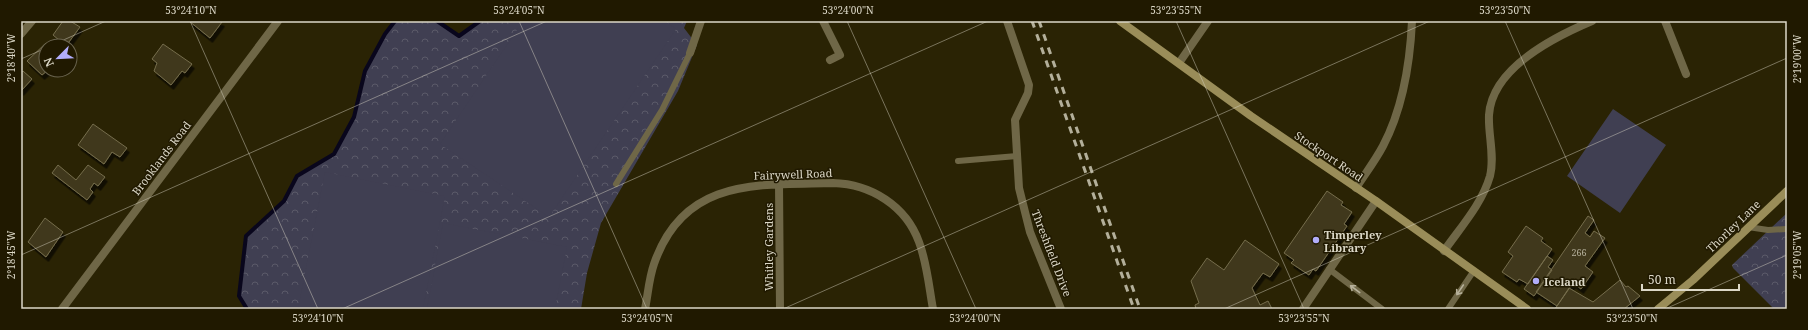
<svg xmlns="http://www.w3.org/2000/svg" width="1808" height="330" viewBox="0 0 1808 330" font-family="'Noto Serif',serif">
<defs>
<pattern id="park-crowns" width="20" height="18" patternUnits="userSpaceOnUse"><rect width="20" height="18" fill="#403f52"/><path d="M2 6a3 3 0 1 1 6 0M12 15a3 3 0 1 1 6 0" fill="none" stroke="#5b5a69"/></pattern>
<filter id="shadow"><feDropShadow dx="2.5" dy="4.5" stdDeviation="0" flood-color="#0009"/></filter>
</defs>
<rect width="100%" height="100%" fill="#2a2304"/>
<path fill="url(#park-crowns)" d="M395,21H437L459,36L480,21H687L684,28L697,45L678,91L601,223L587,273L581,309H247L239,296L246,236L284,201L297,176L335,154L354,117L365,71L385,34Z
M1787,213V309H1774L1733,268L1732,265Z"/>
<path fill="#403f52" d="M523,21H665L676,29L549,217L440,144Z
M1613,109L1666,145L1620,213L1567,176Z
M325,172L445,196L423,309H298Z
M443,223L567,247L555,309H427Z"/>
<g fill="none" stroke-linecap="round" stroke-linejoin="round">
<path stroke="#09061c" stroke-width="4" d="M437,21L459,36L480,21
M247,309L239,296L246,236L284,201L297,176L334,154L354,117L365,71L385,34L395,21"/>
</g>
<path fill="#40381a" stroke="#756d4d" filter="url(#shadow)" d="M63,21H70L80,27L66,46L53,35Z
M189,21H220L222,22L210,38Z
M46,43L50,46H46V70H48L42,75L27,61Z
M163,44L192,64L185,73L182,71L171,85L154,71L157,63L152,59Z
M23,71L32,79L21,91V73Z
M93,124L127,148L120,157L112,152L104,164L78,145Z
M58,165L76,180L88,165L105,177L98,186L94,183L90,189L93,192L87,200L52,173Z
M1327,191L1343,202L1341,205L1352,212L1344,224L1347,226L1316,271L1313,269L1309,275L1291,263L1294,260L1284,253Z
M1588,216L1594,220L1585,233L1590,237L1594,231L1605,238L1585,266L1593,272L1581,289L1573,283L1557,306L1536,292Z
M45,218L63,232L46,257L28,242Z
M1526,226L1543,238L1541,241L1552,249L1528,284L1519,279L1517,282L1502,272L1513,256L1508,252Z
M1245,240L1279,264L1270,277L1263,273L1252,288L1260,305L1268,301L1272,309H1196L1195,305L1199,303L1191,281L1207,258L1224,270Z
M1547,256L1553,260L1548,267L1552,270L1534,296L1524,289Z
M1620,280L1626,287L1628,286L1640,296L1624,309H1555L1569,288L1593,302Z"/>
<g fill="none" stroke-linecap="round" stroke-linejoin="round">
<path stroke="#6f6747" stroke-width="6" d="M958,161L1017,156
M616,184L662,110L690,53
M1748,227L1768,230L1787,229
M1329,269L1382,309
M1448,309L1473,272"/>
<path stroke="#6f6747" stroke-width="8" d="M823,21L840,55L830,60
M1007,21L1029,85L1028,93L1015,120L1019,188L1030,232L1061,309
M1665,21L1686,74
M21,34L32,21
M690,53L701,21
M1179,63L1208,21
M779,184L780,309
M1356,188C1365,174 1375,161 1383,146C1403,108 1410,64 1412,21
M1444,251C1460,228 1482,204 1490,176C1495,156 1488,135 1489,115C1492,68 1554,37 1592,21
M645,309C648,294 649,278 654,264C684,177 758,185 833,183C871,184 906,206 919,242C927,263 929,287 933,309
M1303,309L1376,201"/>
<path stroke="#6f6747" stroke-width="8" d="M62,309L278,21"/>
<path stroke="#9a8d59" stroke-width="8" d="M1120,21L1251,116L1376,201L1527,309
M1658,309L1693,280L1787,191"/>
<path stroke="#b3af9a" stroke-width="3" stroke-dasharray="7 7" stroke-linecap="butt" d="M1032,21L1134,309
M1039,21L1140,309"/>
</g>
<defs><path id="oneway-shaft" d="M-6 0H5M1.5-3L5.5 0L1.5 3" fill="none" stroke-width="1.6" stroke-linecap="round" stroke-linejoin="round"/></defs>
<g stroke="#b6b09a">
<use href="#oneway-shaft" transform="translate(1355 289) rotate(-143)"/>
<use href="#oneway-shaft" transform="translate(1460 290) rotate(124)"/>
</g>
<path fill="none" stroke="#dcd8c7" stroke-width="1" stroke-opacity="0.45" d="M190,21L318,309M519,21L647,309M847,21L976,309M1176,21L1304,309M1505,21L1633,309M50,46L106,21M21,59L46,48M21,255L547,21M342,309L988,21M783,309L1430,21M1224,309L1787,58M1665,309L1787,255"/>
<g fill="#b1adfa" stroke="#201900" stroke-width="1.5">
<circle cx="1316" cy="240" r="4"/>
<circle cx="1536" cy="281" r="4"/>
</g>
<g text-anchor="middle" dominant-baseline="central" stroke-width="3" stroke-linejoin="round" paint-order="stroke">
<g font-size="9" fill="#b5b09c">
<text x="1579" y="252">266</text>
</g>
<g font-size="11" fill="#dcd8c7" stroke="#201900">
<text transform="translate(1329 156) rotate(34)">Stockport Road</text>
<text transform="translate(161 158) rotate(-53)">Brooklands Road</text>
<text transform="translate(793 174) rotate(-2)">Fairywell Road</text>
<text transform="translate(1733 226) rotate(-44)">Thorley Lane</text>
<text transform="translate(768 247) rotate(-90)">Whitley Gardens</text>
<text transform="translate(1052 253) rotate(69)">Threshfield Drive</text>
</g>
<g font-size="11" font-weight="bold" fill="#dcd8c7" stroke="#201900" text-anchor="start">
<text x="1324" y="234">Timperley<tspan x="1324" dy="13">Library</tspan></text>
<text x="1544" y="281">Iceland</text>
</g>
</g>
<rect width="1808" height="330" fill="none" stroke="#201900" stroke-width="44"/>
<g transform="translate(58 58) rotate(246)"><circle r="19" fill="#201900" stroke="#6b6550"/>
<path d="M0-3L7 15L0 10L-7 15Z" fill="#b1adfa"/>
<text y="-6" font-size="11" font-weight="bold" text-anchor="middle" fill="#dcd8c7">N</text>
</g>
<path d="M1642 284v6h97v-6" fill="none" stroke="#dcd8c7" stroke-width="2"/>
<text x="1648" y="284" font-size="12" fill="#dcd8c7" stroke="#201900" stroke-width="3" paint-order="stroke">50 m</text>
<rect x="22" y="22" width="1764" height="286" fill="none" stroke="#dcd8c7" stroke-width="1.5"/>
<g font-size="10" text-anchor="middle" fill="#dcd8c7">
<text x="191" y="14">53°24'10"N</text>
<text x="519" y="14">53°24'05"N</text>
<text x="848" y="14">53°24'00"N</text>
<text x="1176" y="14">53°23'55"N</text>
<text x="1505" y="14">53°23'50"N</text>
<text transform="translate(11 58) rotate(-90)" y="4">2°18'40"W</text>
<text transform="translate(1797 59) rotate(-90)" y="4">2°19'00"W</text>
<text transform="translate(11 255) rotate(-90)" y="4">2°18'45"W</text>
<text transform="translate(1797 255) rotate(-90)" y="4">2°19'05"W</text>
<text x="318" y="322">53°24'10"N</text>
<text x="647" y="322">53°24'05"N</text>
<text x="975" y="322">53°24'00"N</text>
<text x="1304" y="322">53°23'55"N</text>
<text x="1632" y="322">53°23'50"N</text>
</g>
</svg>
